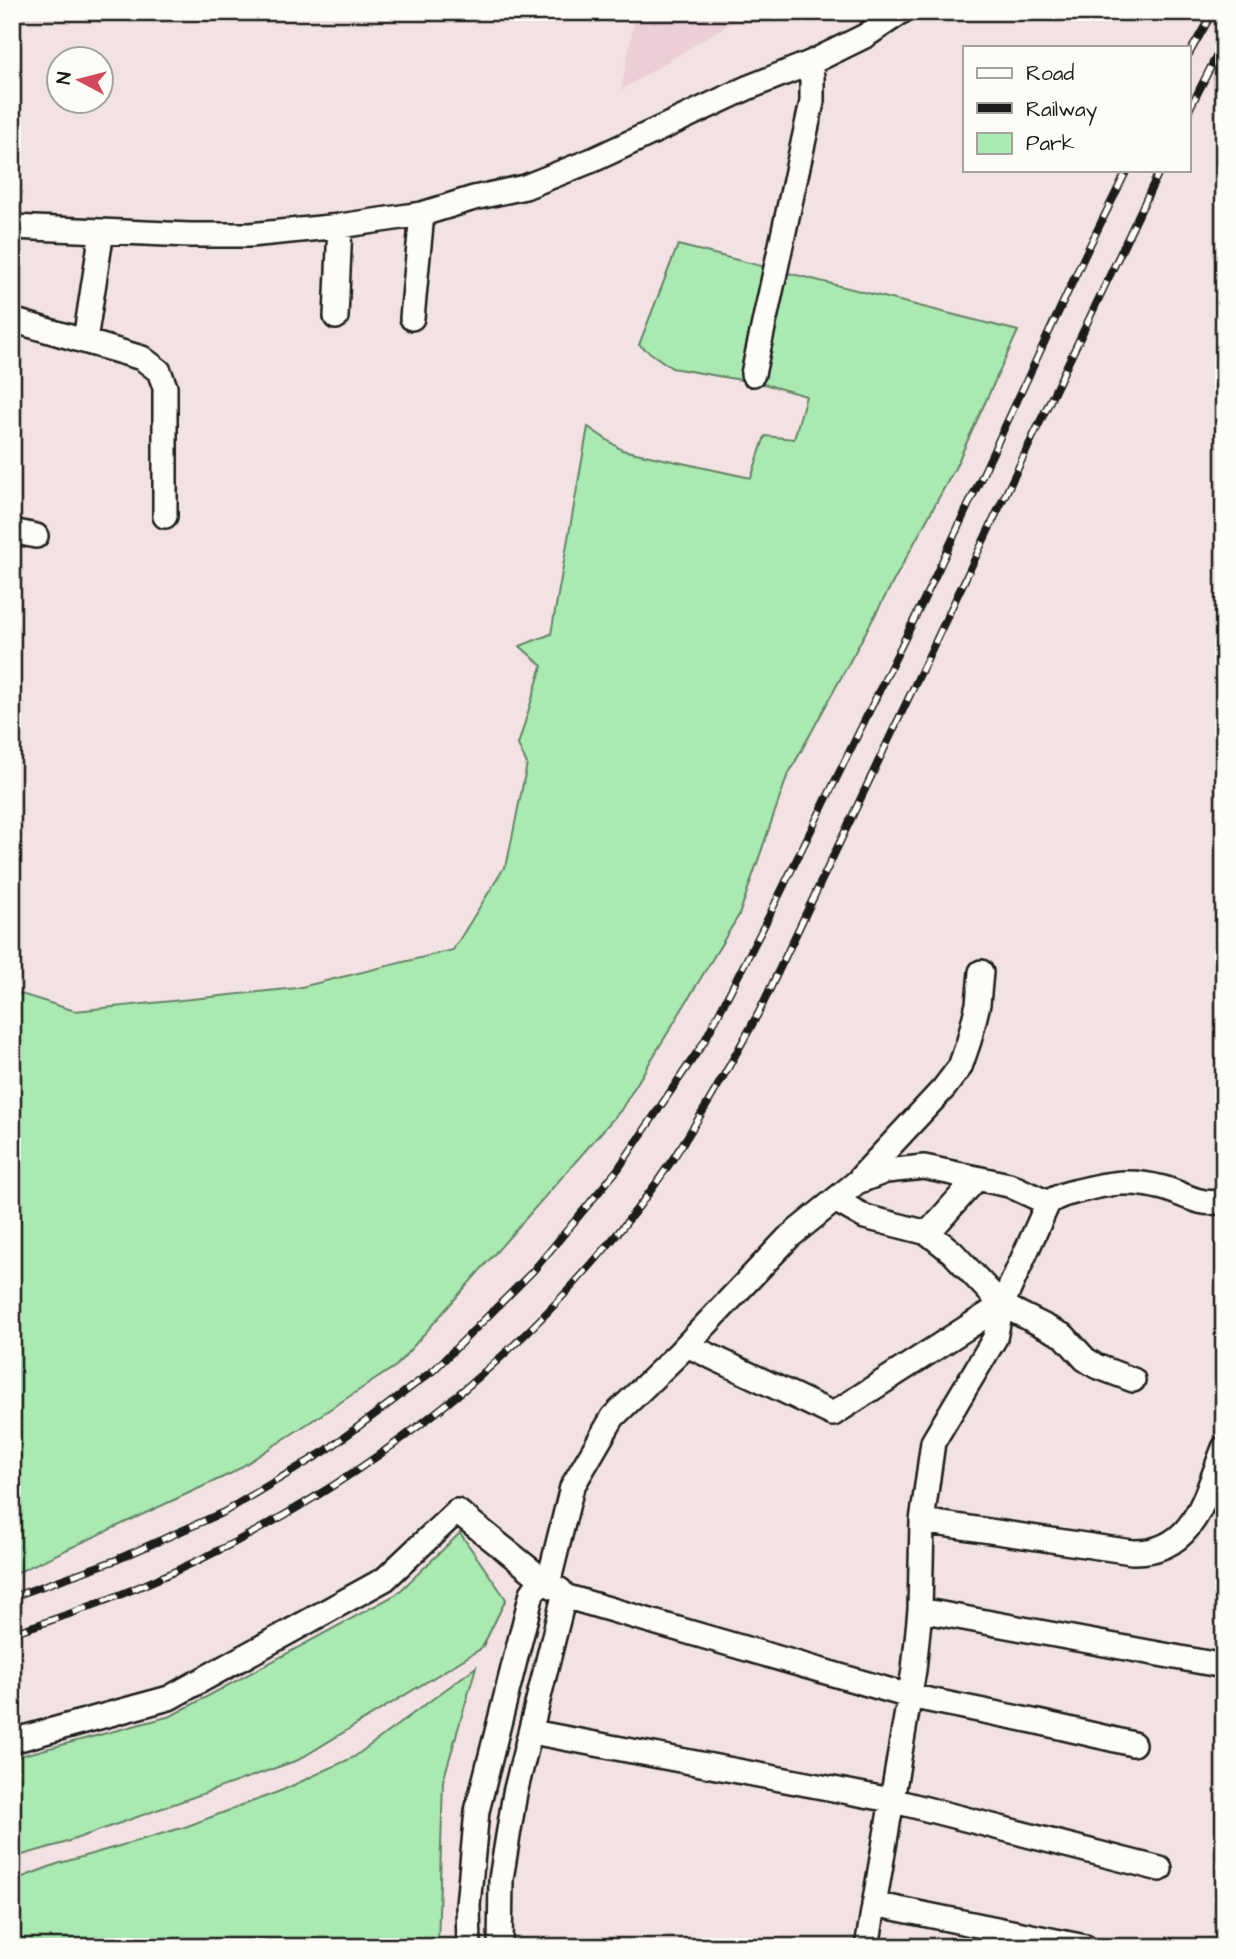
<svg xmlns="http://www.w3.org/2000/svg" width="1236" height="1959" viewBox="0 0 1236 1959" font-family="'Architects Daughter',sans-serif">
<rect width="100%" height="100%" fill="#f3e2e4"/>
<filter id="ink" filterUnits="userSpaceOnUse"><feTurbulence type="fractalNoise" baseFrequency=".0143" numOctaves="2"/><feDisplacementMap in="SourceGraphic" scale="14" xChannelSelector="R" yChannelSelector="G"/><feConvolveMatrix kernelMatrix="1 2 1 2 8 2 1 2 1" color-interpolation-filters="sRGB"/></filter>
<g filter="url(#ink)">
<path fill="#eccfd6" d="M636,12H749L621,90Z"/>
<path fill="#aae9b1" stroke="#638266" stroke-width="2" d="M678,245L1018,331L955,468L787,777L739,915L621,1110L396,1366L232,1473L12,1575V991L75,1011L297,988L453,950L507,863L527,764L518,745L542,666L520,646L551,634L588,427L622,450L751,478L765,436L794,439L806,396L764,384L672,368L639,345Z
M460,1533L506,1599L482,1648L298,1760L61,1844L12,1858V1758L171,1716L397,1594Z
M476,1667L443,1781L438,1947H12V1881L57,1864L185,1827L283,1790L354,1757Z"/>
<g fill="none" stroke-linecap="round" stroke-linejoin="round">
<g stroke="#1c1c1c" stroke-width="28">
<path id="minor" d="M12,227L189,235H250L340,226L422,214L474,198L525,187L595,159L747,88L810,63L865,36L901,12
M336,317L340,226
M412,318L422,214
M12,320L142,358L159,371L165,387V516
M85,340L102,231
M753,374L812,102V77L810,63
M12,531L36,536
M861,1177L944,1088L960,1067L969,1041L978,1004L981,972
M835,1200L865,1217L928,1233L952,1252L1002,1305L1064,1336L1085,1359L1096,1366L1133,1380
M928,1233L977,1178
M687,1345L833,1414L1002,1305
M922,1521L1132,1552C1195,1554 1205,1495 1224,1448
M548,1584L572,1487L613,1417L680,1352L788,1238L857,1182L886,1171L924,1167L1009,1185L1048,1203
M564,1596L909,1696L1038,1722L1133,1744
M920,1610L1224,1666
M532,1732L891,1800L1160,1869
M12,1741L169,1698L385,1579L457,1511L548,1584L560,1590L564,1596L515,1793L501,1879L500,1947
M874,1904L1085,1947
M469,1947L468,1905L477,1811L532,1593L537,1586L548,1584
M867,1947L914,1670L920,1610L922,1521L933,1442L995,1338L1002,1305L1048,1203C1057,1196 1066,1194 1078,1191C1109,1183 1131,1179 1163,1188C1182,1193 1201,1207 1221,1201L1224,1197"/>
</g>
<use href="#minor" stroke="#fdfcf7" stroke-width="23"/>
<g stroke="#1c1c1c" stroke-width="8">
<path id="rail" d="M1189,54L1213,12
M1189,110L1224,41
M12,1597L116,1560L224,1512L327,1450L434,1370L533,1271L618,1169L704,1042L767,920L932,583L1086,253L1127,170
M12,1633C261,1556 481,1413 640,1205C686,1145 723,1078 759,1012L1160,170"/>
</g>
<use href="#rail" stroke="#fdfcf7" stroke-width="5" stroke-dasharray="16" stroke-linecap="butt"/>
</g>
</g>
<rect width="1236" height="1959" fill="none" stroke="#fdfcf7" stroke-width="42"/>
<rect x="21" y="21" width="1194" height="1917" fill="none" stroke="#1c1c1c" stroke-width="2.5" filter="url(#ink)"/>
<rect x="963" y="46" width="228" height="126" fill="#fdfcf7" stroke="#a3a29f" stroke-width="2"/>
<rect x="977" y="68" width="35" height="10" fill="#fdfcf7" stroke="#a3a29f" stroke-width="2"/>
<text x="1026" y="80" font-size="21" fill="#1c1c1c">Road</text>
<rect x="977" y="103" width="35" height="10" fill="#1c1c1c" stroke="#a3a29f" stroke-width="2"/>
<text x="1026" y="116" font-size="21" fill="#1c1c1c">Railway</text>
<rect x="977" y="133" width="35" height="21" fill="#aae9b1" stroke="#a3a29f" stroke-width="2"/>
<text x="1026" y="150" font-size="21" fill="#1c1c1c">Park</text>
<g transform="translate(80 80) rotate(277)"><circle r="33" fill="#fdfcf7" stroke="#a3a29f" stroke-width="2"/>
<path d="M0-5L12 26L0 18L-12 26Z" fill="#d1495b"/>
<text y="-10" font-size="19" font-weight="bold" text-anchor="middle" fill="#1c1c1c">N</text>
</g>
</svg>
